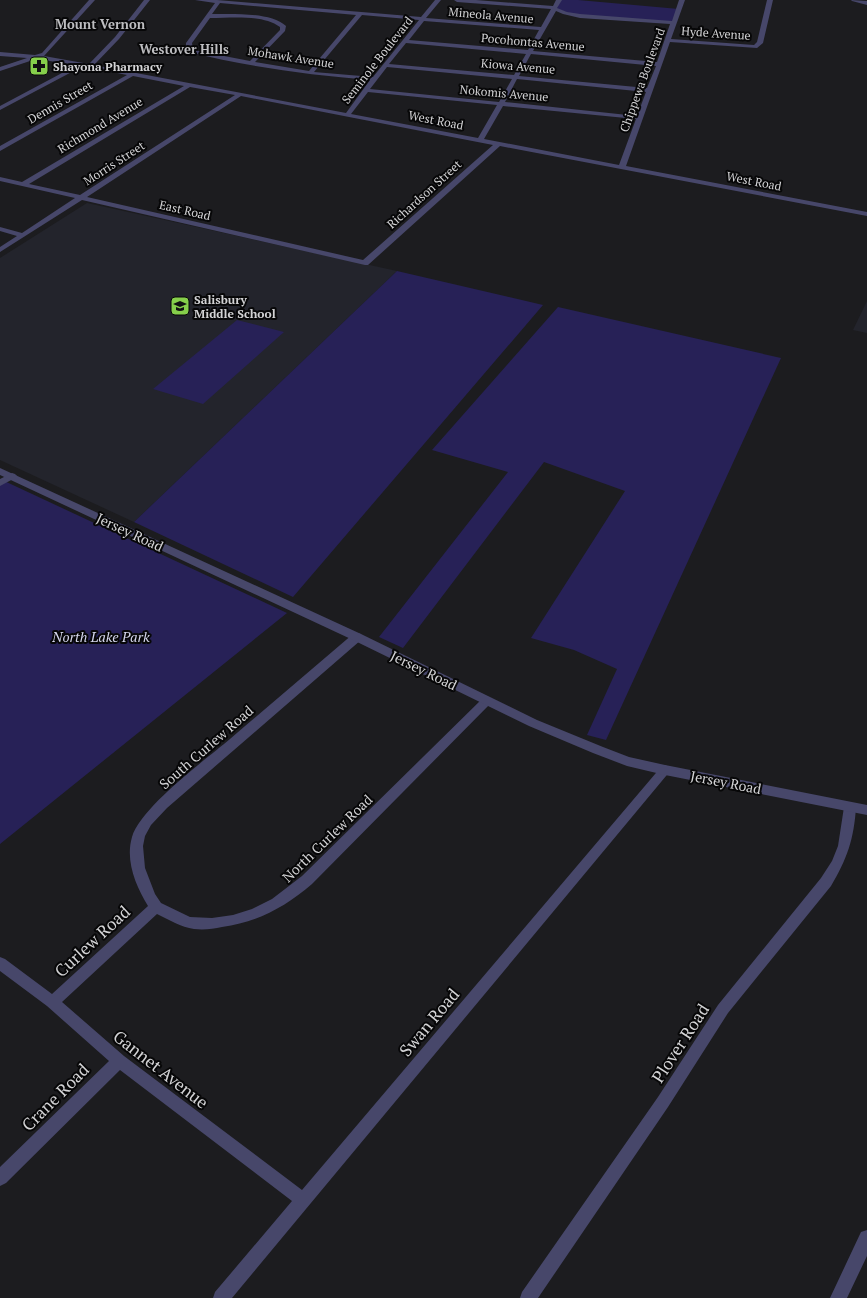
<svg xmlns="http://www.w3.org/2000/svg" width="867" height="1298" viewBox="0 0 867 1298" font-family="'PT Serif',serif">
<rect width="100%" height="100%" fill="#1c1c1f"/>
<path fill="#23242c" d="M87,203L397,271L134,522L0,460V258Z
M867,301V333L853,330Z"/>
<path fill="#272157" d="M559,0H578L679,9L673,23L572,14L554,8Z
M397,271L543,305L293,597L134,522Z
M558,307L781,358L606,740L587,735L617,669L574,650L531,638L625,491L544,462L403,648L379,637L508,472L432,450Z
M237,320L284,332L203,404L153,389Z
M0,479L287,613L0,844Z"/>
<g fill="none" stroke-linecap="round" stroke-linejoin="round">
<path fill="#47476a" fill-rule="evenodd" d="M89,0H95L44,56L89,64L115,37L144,0H150L119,39L94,65L346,113L370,80C309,75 248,67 189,52L186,48V43L215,3L195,0H217L421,17L435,0H441L426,18L541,27L551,9L457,2L454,0H476L553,6L556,0H562L557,8L567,12L580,14L672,21L679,0H685L671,39L754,45L757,42L767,0H773L763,43L757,48L670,42L626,166L867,212V216L500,146L368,265H365L82,200L0,252V247L17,236L0,231V227L22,233L75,198L0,181V177L22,182L184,86L133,76L0,151V146L127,75L83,66L0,110V106L77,65L36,59L0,71V67L27,58L0,56V52L35,55L42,53ZM220,3L356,15L309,71L255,62L285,31L286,26C271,12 232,14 212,14ZM556,11L563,14L580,18L670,24L657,62L533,51ZM362,15L419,20L373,77L314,72ZM210,18C231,18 262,14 280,27V30L250,61L193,50L192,43ZM424,21L539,30L528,50L409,40ZM406,43L526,54L514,75L389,64ZM531,54L656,66L647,88L519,76ZM387,67L512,79L499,102L370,89ZM517,79L646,92L637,116L505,102ZM190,87L235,95L80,195L29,184ZM368,92L497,105L478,138L351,114ZM241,96L493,145L363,260L87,197ZM503,106L636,119L619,165L484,139Z
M851,0L867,1V5L852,1Z
M12,473L15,474L17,476L15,478L0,486V479Z
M357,633L361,634L362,637L361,640L167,808L151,825L145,836L143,846L145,868L155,894L161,903L190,917L212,918L233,915L252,909L272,899L302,876L483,698H491L493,701L312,884C285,907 258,922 222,927C213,929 204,930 194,929C181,927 169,920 157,914L62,1002L124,1056L302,1190L661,767L665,765L669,767L671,770L232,1298H213L215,1292L292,1201L120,1070L6,1183L0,1186V1167L109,1061L47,1006L0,971V957L5,959L52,994L148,906C136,886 125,861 132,837C141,807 205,760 230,739C271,704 312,669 353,634Z
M850,802L854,804L856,807C854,839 847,859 831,886L728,1013L668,1107L538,1298H520L522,1292L658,1097L718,1005L821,878L832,861L838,846L844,807L846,804Z
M867,1230V1256L847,1298H830L861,1232Z"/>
<path fill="#47476a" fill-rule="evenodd" d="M0,468L361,634L537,720L603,747L629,757L665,765L867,805V815L665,775L627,766L593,753L529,726L353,640L0,475Z"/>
</g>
<defs>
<g id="pharmacy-square" transform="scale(1)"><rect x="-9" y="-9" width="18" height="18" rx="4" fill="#86cf4b" stroke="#070708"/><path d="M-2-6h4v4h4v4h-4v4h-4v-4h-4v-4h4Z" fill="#111"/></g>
<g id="school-square" transform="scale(1)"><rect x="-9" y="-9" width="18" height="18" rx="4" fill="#86cf4b" stroke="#070708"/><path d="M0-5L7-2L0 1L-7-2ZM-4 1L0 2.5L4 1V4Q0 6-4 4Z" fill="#111"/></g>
</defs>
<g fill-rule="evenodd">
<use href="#pharmacy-square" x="39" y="66"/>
<use href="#school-square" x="180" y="306"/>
</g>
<g text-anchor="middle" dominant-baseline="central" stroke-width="4" stroke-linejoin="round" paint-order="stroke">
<g font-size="12" fill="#d3d3d5" stroke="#070708">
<text transform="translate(491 15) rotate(5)">Mineola Avenue</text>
<text transform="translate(716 33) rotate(4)">Hyde Avenue</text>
<text transform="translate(533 42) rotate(5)">Pocohontas Avenue</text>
<text transform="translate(291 57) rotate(9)">Mohawk Avenue</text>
<text transform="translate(377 60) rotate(-52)">Seminole Boulevard</text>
<text transform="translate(518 66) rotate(5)">Kiowa Avenue</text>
<text transform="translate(642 80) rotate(-70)">Chippewa Boulevard</text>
<text transform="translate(504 93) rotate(5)">Nokomis Avenue</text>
<text transform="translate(60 102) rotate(-30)">Dennis Street</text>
<text transform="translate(436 120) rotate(11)">West Road</text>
<text transform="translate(100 125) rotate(-31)">Richmond Avenue</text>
<text transform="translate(114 163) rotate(-33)">Morris Street</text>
<text transform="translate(754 181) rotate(11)">West Road</text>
<text transform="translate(424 194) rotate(-42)">Richardson Street</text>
<text transform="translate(185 210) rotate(13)">East Road</text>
</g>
<g font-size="12" font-weight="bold" fill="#d3d3d5" stroke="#070708" text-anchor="start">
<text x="53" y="66">Shayona Pharmacy</text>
<text x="194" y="299">Salisbury<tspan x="194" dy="14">Middle School</tspan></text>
</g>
<g font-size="13" font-weight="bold" fill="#bebec1" stroke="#070708">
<text x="100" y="24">Mount Vernon</text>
<text x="184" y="49">Westover Hills</text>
</g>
<g font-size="14" fill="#d3d3d5" stroke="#070708">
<text transform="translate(130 532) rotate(25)">Jersey Road</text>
<text transform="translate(424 670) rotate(26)">Jersey Road</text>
<text transform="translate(206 747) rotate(-41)">South Curlew Road</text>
<text transform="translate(726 782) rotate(11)">Jersey Road</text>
<text transform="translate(327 838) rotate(-44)">North Curlew Road</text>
</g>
<g font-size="14" font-style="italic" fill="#d5d6ed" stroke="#070708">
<text x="101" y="636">North Lake Park</text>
</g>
<g font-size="17" fill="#d3d3d5" stroke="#070708">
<text transform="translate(92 941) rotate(-43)">Curlew Road</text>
<text transform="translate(429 1022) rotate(-50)">Swan Road</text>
<text transform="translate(680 1043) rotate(-57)">Plover Road</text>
<text transform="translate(161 1069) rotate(38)">Gannet Avenue</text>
<text transform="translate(55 1097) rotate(-45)">Crane Road</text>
</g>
</g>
</svg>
